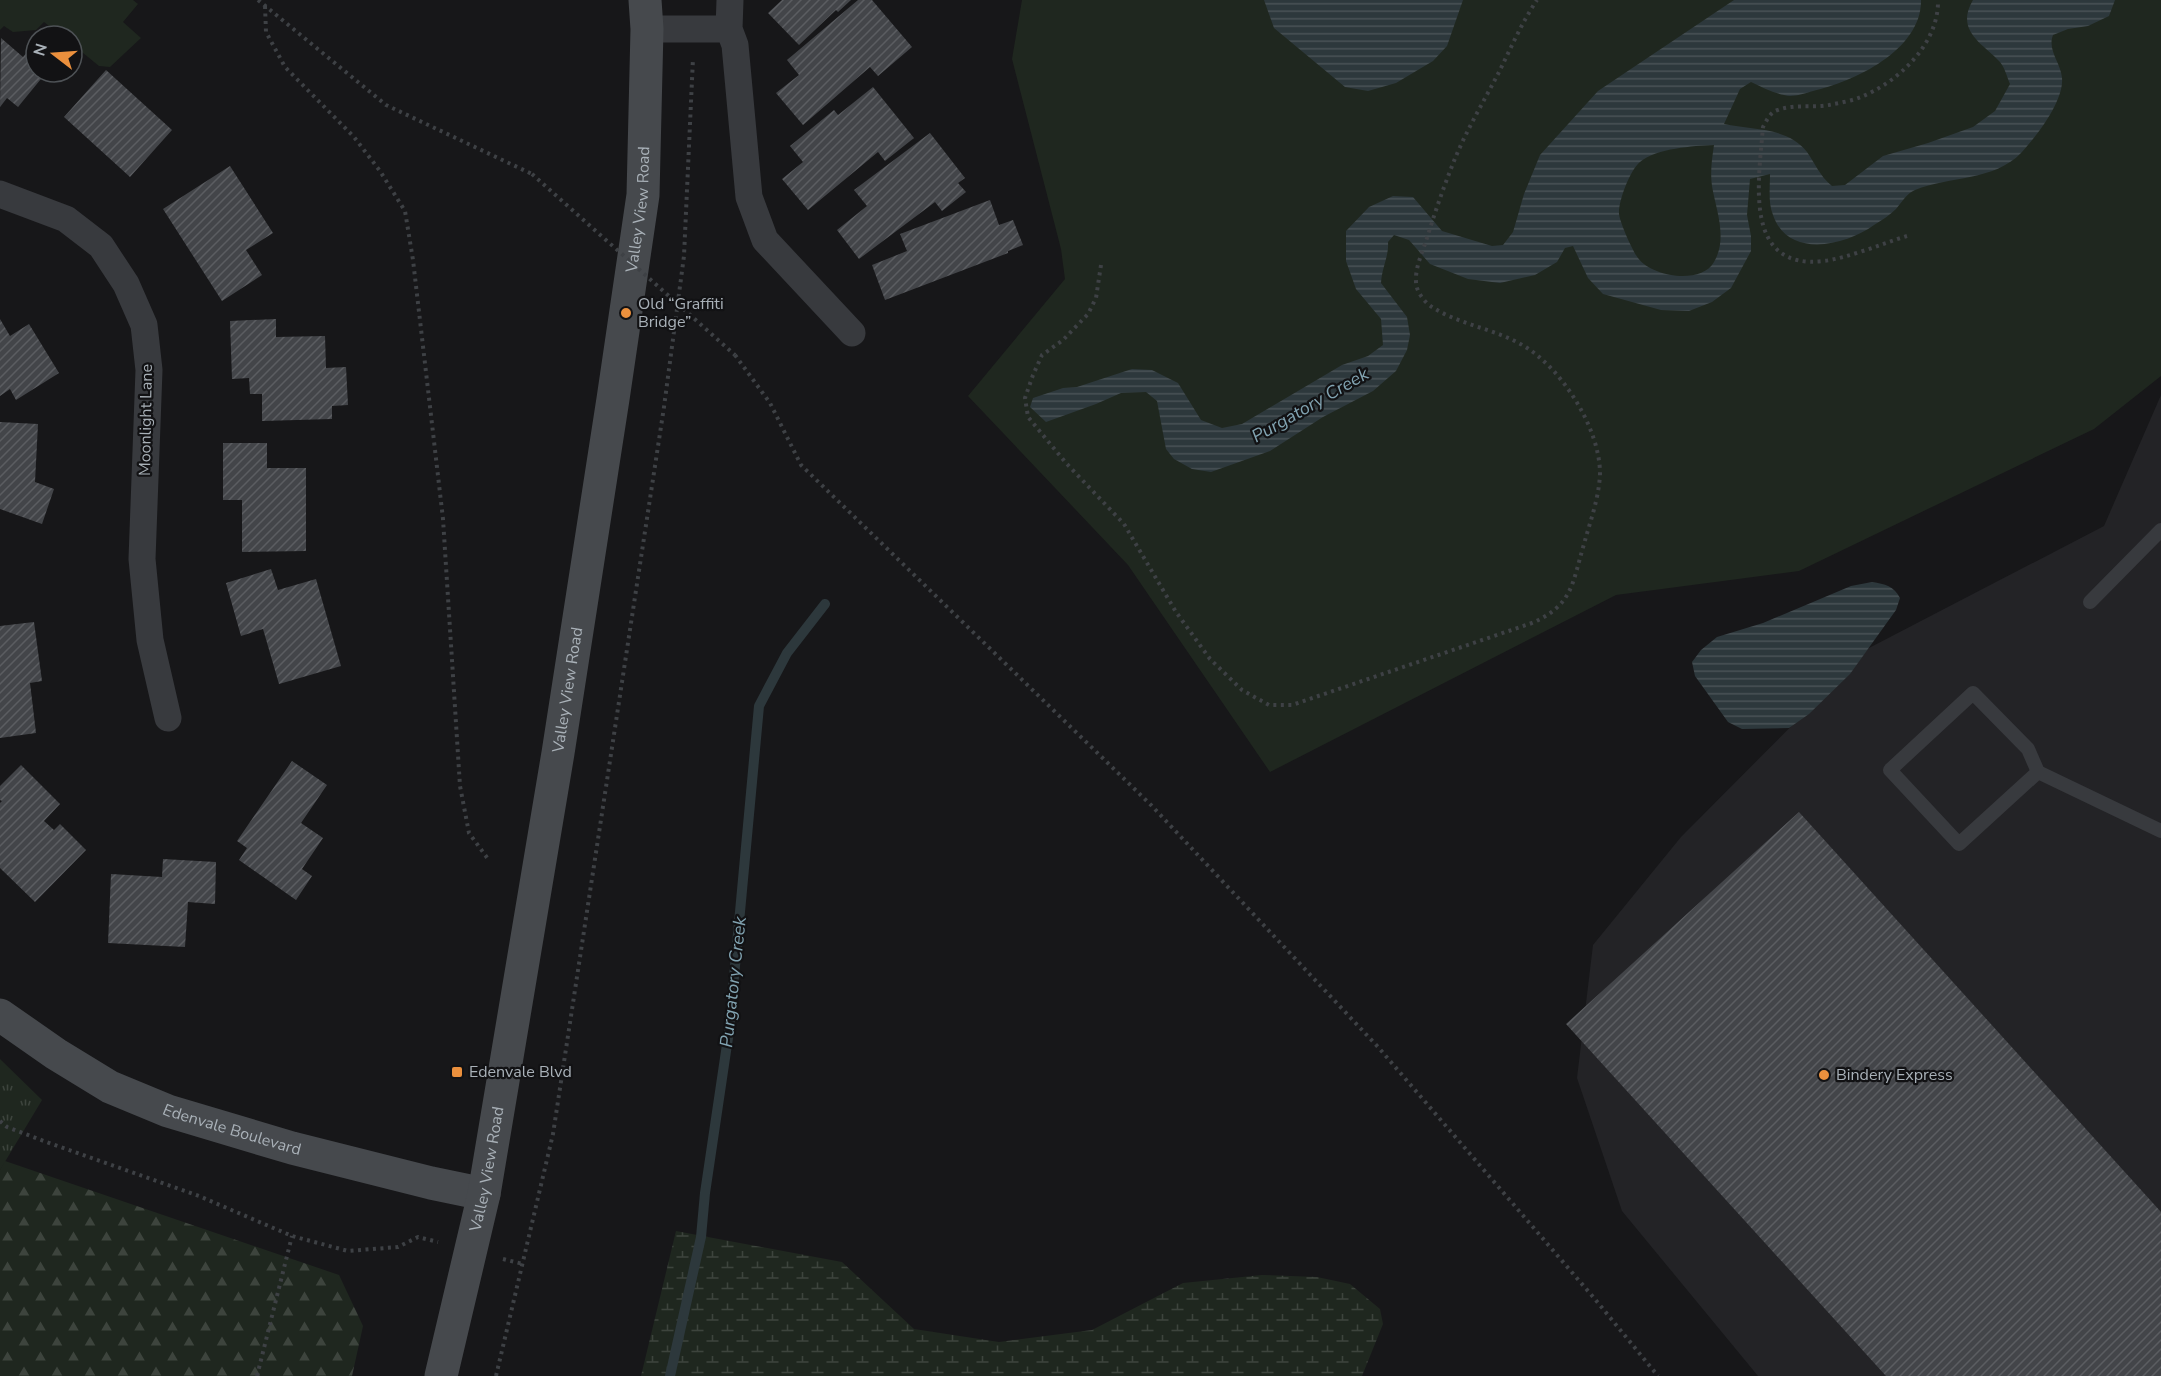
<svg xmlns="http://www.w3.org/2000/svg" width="2161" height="1376" viewBox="0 0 2161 1376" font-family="'Nunito Sans',sans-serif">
<defs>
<pattern id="forest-firs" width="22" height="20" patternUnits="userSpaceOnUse" patternTransform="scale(1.5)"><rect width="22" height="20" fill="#1f271f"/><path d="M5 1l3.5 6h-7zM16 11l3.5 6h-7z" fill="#3d443d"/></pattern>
<pattern id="wetland-marsh" width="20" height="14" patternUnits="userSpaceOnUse" patternTransform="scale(1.5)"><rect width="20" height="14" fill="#1f271f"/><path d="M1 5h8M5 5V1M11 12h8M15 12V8" fill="none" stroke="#3d443d"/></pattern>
<pattern id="park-tufts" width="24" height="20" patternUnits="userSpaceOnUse" patternTransform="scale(1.5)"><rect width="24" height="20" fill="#1f271f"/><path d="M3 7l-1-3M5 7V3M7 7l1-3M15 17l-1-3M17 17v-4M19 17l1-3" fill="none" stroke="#3d443d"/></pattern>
<pattern id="water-rules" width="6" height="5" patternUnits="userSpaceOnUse" patternTransform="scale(1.5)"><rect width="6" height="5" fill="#2d383c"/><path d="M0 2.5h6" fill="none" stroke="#495256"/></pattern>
<pattern id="building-hatch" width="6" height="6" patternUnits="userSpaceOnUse" patternTransform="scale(1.5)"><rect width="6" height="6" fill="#434549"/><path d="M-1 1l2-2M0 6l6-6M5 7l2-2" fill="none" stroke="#5b5d61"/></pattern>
</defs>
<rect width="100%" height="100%" fill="#171719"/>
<path fill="#232326" d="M2161,395V1376H1758L1622,1211L1577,1078L1593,945L1681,837L1869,648L2104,526Z"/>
<path fill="#1f271f" d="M0,0H133L138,4L123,22L141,38L110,67L99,66L72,44V36H62L44,22L36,30L13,32L4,26L0,30Z
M1022,0H2161V376L2094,429L1799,571L1616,595L1270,772L1128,565L968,396L1065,279L1061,249L1012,59Z"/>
<path fill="url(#forest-firs)" d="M5,1161L339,1275L363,1326L352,1376H0V1170Z"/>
<path fill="url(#wetland-marsh)" d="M676,1231L842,1262L914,1329L999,1342L1092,1330L1183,1283L1262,1275L1317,1277L1350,1284L1380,1309L1383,1324L1362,1376H641Z"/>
<path fill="url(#park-tufts)" d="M0,1059L42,1100L0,1170Z"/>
<path fill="url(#water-rules)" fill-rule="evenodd" d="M1264,0H1463L1447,46L1433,61L1396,83L1368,91L1345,87L1274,28Z
M1734,0H1921C1922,50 1854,82 1813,91C1806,93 1797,96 1790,96C1778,95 1763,88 1751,82L1740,89L1724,124C1752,130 1788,127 1807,152C1816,165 1819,175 1832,186L1845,185L1883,156L1928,143L1973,127L1995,111L2010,84C2007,77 2005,68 2000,62C1982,43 1955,31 1973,0H2115L2109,16L2088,26L2068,29L2053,35C2047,50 2061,63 2062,78C2064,101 2036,137 2021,153C1994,181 1950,176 1915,190C1907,193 1902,202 1896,209C1890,215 1882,220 1874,225C1845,246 1788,259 1773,215C1768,203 1770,187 1770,174L1750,179L1747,215L1751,236V251L1731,288L1712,302L1689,311L1661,310L1603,294L1588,278L1573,246L1565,248L1557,262L1535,275L1500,283L1468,279L1430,264L1409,240L1394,235L1388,242C1389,256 1382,267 1381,283L1407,317L1410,335L1407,350L1396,371L1373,391L1323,417L1270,451L1211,472L1192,469L1174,459L1166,449L1157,401L1146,392L1121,393L1096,404L1046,422L1030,407L1033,398L1063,388L1077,387L1132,369L1152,370L1178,383L1201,420L1222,428L1242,424L1342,365L1368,356L1383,345L1381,319L1356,289L1346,261V231L1369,207L1393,196L1413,197L1442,231L1492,246L1503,245L1513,232L1524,194L1540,155L1598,91ZM1714,145C1712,159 1710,172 1712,186C1716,210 1728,238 1714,262C1701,285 1652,277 1638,258C1633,252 1618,219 1619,212C1619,200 1630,170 1640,162C1657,148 1693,146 1714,145Z
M1872,582C1885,584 1894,586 1900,598L1896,610L1850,674L1809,714L1789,728L1742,729L1728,722L1695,676L1692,662L1701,650L1717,637L1763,623L1851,586Z"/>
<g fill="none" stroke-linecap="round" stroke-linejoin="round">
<path stroke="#2d383c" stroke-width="10" d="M670,1376L701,1237L705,1193L729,1031L759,706L787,653L825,604"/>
</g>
<path fill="url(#building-hatch)" d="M782,0H851L838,12L836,10L799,45L768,13Z
M858,0H872L912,47L878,76L870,67L803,125L776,93L799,75L787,60Z
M1,38L23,57L33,45L36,48V62L34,64L36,66V72L45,74L18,107L7,98L0,107Z
M106,70L172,130L130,177L64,117Z
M873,87L914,138L885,161L878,152L808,210L782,179L803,162L790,146L834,110L838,115Z
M930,133L965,178L958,183L966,192L942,211L935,202L859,259L837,230L867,206L854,190Z
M230,166L273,233L246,250L262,275L222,301L163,209Z
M990,200L999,225L1013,220L1023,245L1008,251V253L885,300L872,265L907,251L900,234Z
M0,319L10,336L29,324L59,373L16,400L10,389L0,396Z
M276,319V337L325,336L326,368L346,367L348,405L332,406V419L262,421V394H250L249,378L232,379L230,321Z
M0,422L38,424L35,482L54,489L42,524L0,509Z
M223,443H267V468H306V551L242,552V500H223Z
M271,569L278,590L316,579L341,666L279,684L263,629L241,636L226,583Z
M34,622L42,681L30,683L36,733L0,738V626Z
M292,761L327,785L301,823L323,838L302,869L312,876L296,900L239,860L247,848L237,841Z
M21,765L60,804L44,821L54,830L60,824L86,850L35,902L0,868V803L2,801L0,800V786Z
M1799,812L2161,1212V1376H1886L1566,1024Z
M163,859L216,862L215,904L188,902L185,947L108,943L111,874L162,877Z"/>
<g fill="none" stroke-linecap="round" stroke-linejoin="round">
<path stroke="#3e4145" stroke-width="4" stroke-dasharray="3 4.5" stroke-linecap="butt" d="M258,0L386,105L532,174
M265,6L266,32L285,67L354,137L380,171L405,211L413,260L443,519L460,786L469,833L488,859
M1907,236C1884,243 1848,258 1824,261C1742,271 1759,179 1763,127C1767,120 1770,112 1778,110C1794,104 1812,108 1829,105C1839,103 1851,101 1861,97C1898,82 1939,44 1938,0
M1101,265L1096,298L1088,314L1063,340L1042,355L1033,375L1025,398L1028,417L1066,463L1124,524L1176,612L1210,659L1242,690L1269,705H1292L1532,623C1573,605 1572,584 1584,544C1590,522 1599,498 1600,474C1600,428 1562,369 1524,346C1496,329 1460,325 1432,307C1424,302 1416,291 1416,282C1415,267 1423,251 1427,238C1435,212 1444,186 1454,161C1466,131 1484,101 1499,72C1511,48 1522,22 1537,0
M735,355L770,403L801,465L1151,805L1378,1047L1594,1298L1658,1376
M0,1121L7,1127L49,1143L199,1196L292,1236L348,1251L398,1247L418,1237L438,1242
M503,1259L523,1264
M257,1376L292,1236
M496,1376L553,1134L664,407L684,256L693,58"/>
<path stroke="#383a3e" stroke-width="14" d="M2090,602L2161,530
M2038,772L1959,844L1890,770L1973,693L2028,749L2038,772L2161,831"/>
<path stroke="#383a3e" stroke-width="27" d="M647,29H729L735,45L749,197L765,240L852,333
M729,29L730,0
M0,194L66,219L101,246L126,284L144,325L149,370L142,559L150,640L168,718"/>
<g stroke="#46494d" stroke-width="33">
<path id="s1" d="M0,1015L56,1054L110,1087L168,1111L292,1148L431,1183L484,1194"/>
<path id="s2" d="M441,1376L484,1194L558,753L613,399L643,195L647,29L645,0"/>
</g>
<path stroke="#3e4145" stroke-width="4" stroke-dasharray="3 4.5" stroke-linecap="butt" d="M532,174L735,355"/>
</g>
<g fill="#eb903d" stroke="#121214" stroke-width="2">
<circle cx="626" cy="313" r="6"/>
<rect x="451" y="1066" width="12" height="12" rx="3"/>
<circle cx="1824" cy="1075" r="6"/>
</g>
<g text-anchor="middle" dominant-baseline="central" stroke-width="4.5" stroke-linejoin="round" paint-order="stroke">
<g font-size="16" fill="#a9b1b8" stroke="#121214">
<text stroke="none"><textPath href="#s2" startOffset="1184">Valley View Road</textPath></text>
<text transform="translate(146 420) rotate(-89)">Moonlight Lane</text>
<text stroke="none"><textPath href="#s2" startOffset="698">Valley View Road</textPath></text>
<text stroke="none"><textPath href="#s1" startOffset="261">Edenvale Boulevard</textPath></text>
<text stroke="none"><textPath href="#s2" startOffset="212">Valley View Road</textPath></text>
</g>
<g font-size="16" fill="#a9b1b8" stroke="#121214" text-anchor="start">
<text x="638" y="304">Old “Graffiti<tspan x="638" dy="18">Bridge”</tspan></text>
<text x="469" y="1072">Edenvale Blvd</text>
<text x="1836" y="1075">Bindery Express</text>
</g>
<g font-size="18" font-style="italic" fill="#82a4b2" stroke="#121214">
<text transform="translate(1310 405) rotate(-30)">Purgatory Creek</text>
<text transform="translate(733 982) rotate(-84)">Purgatory Creek</text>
</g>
</g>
<g transform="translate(54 54) rotate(287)"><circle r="28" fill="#121214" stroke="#4e5256" stroke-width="1.5"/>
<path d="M0-4.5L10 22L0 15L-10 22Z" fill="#eb903d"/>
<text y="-9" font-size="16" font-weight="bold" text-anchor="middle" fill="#a9b1b8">N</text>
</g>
</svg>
